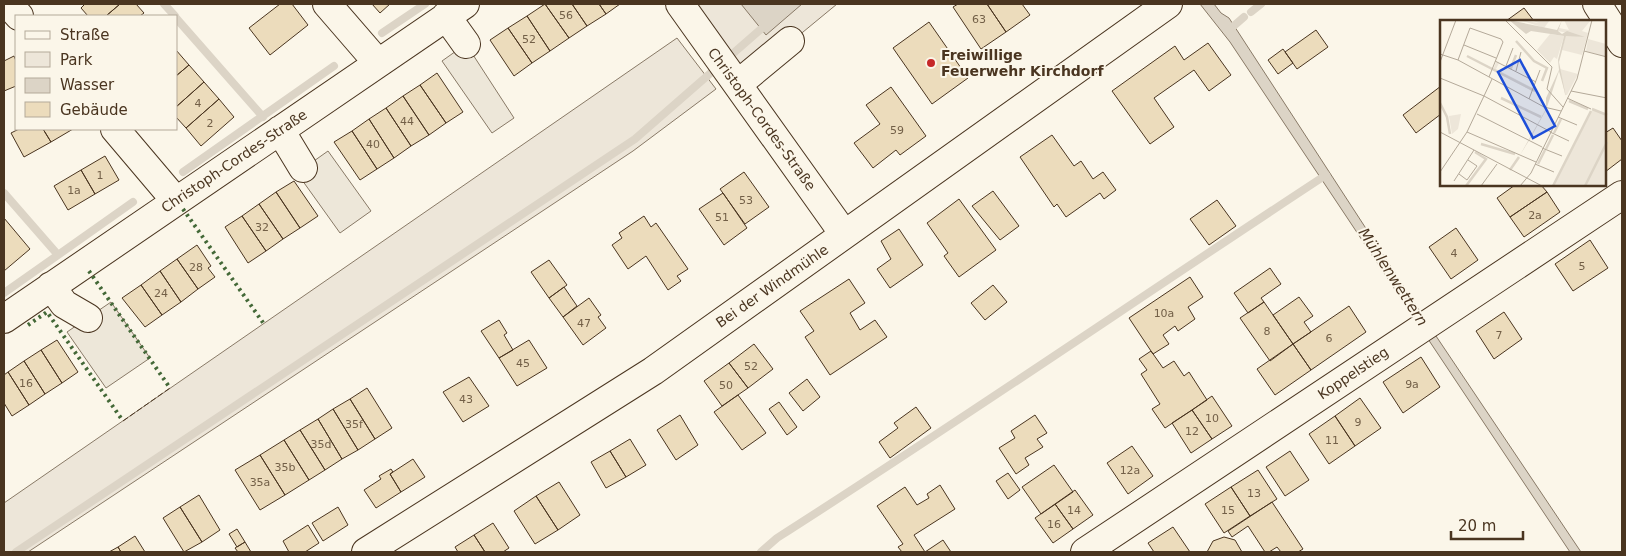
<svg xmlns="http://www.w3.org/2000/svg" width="1626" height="556" viewBox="0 0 1626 556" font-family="'DejaVu Sans',sans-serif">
<rect width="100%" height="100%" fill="#fbf6e9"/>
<path fill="#ede6d9" stroke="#887966" d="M689,4H837L746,79Z
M677,38L716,89L633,151L28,552H4V503Z"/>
<path fill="#ede7d9" stroke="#887966" d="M466,44L514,118L492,133L442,61Z
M328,151L371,211L340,233L297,173Z
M111,302L150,358L106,388L67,332Z"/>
<path fill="#dcd4c6" stroke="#887966" d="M741,4H802L766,35Z
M1200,4H1214L1221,13L1229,18L1436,336L1581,552H1570L1230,42Z"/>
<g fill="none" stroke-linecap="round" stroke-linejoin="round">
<path stroke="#dcd4c6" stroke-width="8" d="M164,4L175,16
M1251,12L1261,4
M176,18L263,117
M1229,30L1244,17
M382,33L425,4
M183,172L334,66
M4,193L58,255L4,293
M58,255L133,202
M16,552L635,139L761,29
M761,552L777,538C962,420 1143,295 1326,175"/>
</g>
<path fill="#ecdcbc" stroke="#4a3520" d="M85,4H120L106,16H88L81,8Z
M120,4H136L144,13L140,16H106Z
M280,4H292L308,25L270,55L249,28Z
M372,4H390L380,13Z
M545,4L569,38L550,51L527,16Z
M545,4H572L587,26L569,38Z
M572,4H599L606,14L587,26Z
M599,4H620L606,14Z
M958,4H987L1006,32L981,49L953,7Z
M987,4H1022L1030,15L1006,32Z
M1524,8L1534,21H1506Z
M527,16L550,51L532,63L508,28Z
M929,22L968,78L932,104L893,48Z
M508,28L532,63L514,76L490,40Z
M1316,30L1328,47L1297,69L1285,52Z
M1208,43L1231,75L1209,91L1194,70L1154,98L1174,127L1150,144L1112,91L1175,46L1184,60Z
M1283,49L1293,63L1278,74L1268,60Z
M176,50L189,65L176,76Z
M14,56L16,61V86L4,91V61Z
M189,65L204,82L176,107V76Z
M437,73L463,112L446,123L420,85Z
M204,82L219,99L186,128L176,117V107Z
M420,85L446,123L429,135L403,96Z
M1441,86V114L1416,133L1403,115Z
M891,87L926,136L900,155L896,150L873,168L854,143L880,124L866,105Z
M403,96L429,135L411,146L386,108Z
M219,99L234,117L201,146L186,128Z
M386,108L411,146L394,158L369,119Z
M369,119L394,158L377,169L352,131Z
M1613,128L1622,141V159L1605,172V133Z
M19,129H43L51,142L24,157L11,133Z
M43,129H73L51,142Z
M352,131L377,169L360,180L334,142Z
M1052,135L1074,166L1081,161L1093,179L1103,172L1116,190L1104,199L1100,193L1066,217L1057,204L1054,207L1020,157Z
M105,156L119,180L95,194L81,170Z
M81,170L95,194L68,210L54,186Z
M744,172L769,207L745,224L720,189Z
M294,181L318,216L300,228L276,192Z
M1515,185H1541L1547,192L1510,217L1497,198Z
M993,191L1019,226L1000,240L972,206Z
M276,192L300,228L283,239L259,204Z
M1547,192L1560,212L1524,237L1510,217Z
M723,193L747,228L724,245L699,209Z
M959,199L996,250L959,277L944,256L948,253L927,223Z
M1217,200L1236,226L1209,245L1190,219Z
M259,204L283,239L266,251L242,216Z
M242,216L266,251L248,263L225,227Z
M644,216L651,227L656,223L688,269L677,276L681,281L668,290L646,256L628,269L612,245L622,238L619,233Z
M4,218L30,249L4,271Z
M1456,228L1478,260L1451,279L1429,247Z
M899,229L923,265L890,288L877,269L891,259L881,241Z
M1590,240L1608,268L1573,291L1555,264Z
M197,245L211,266L208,268L215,277L198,289L177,259Z
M177,259L198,289L181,302L160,271Z
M549,260L567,285L549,298L531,272Z
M1270,268L1281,284L1261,298L1264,302L1248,313L1234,293Z
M160,271L181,302L162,315L141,285Z
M1190,277L1203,297L1188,307L1195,319L1178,331L1175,326L1163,335L1169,344L1153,354L1129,318Z
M849,279L865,303L850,313L860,330L875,320L887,337L830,375L805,337L814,331L800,311Z
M141,285L162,315L145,327L122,298Z
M993,285L1007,302L985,320L971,303Z
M564,287L577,306L563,317L549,298Z
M1299,297L1313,316L1304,322L1311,332L1293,344L1273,315Z
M589,298L601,315L598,317L606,328L583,345L563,317Z
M1264,302L1293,344L1270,361L1240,318Z
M1349,306L1366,332L1311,370L1293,344Z
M1504,312L1522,339L1494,359L1476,331Z
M499,320L507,333L504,335L513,350L499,358L481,331Z
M57,340L78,372L62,383L41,350Z
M529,340L547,368L517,386L499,358Z
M754,344L773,369L748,388L729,363Z
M1293,344L1311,370L1275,395L1257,369Z
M41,350L62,383L45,394L24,361Z
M1151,351L1163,368L1174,361L1184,376L1189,372L1207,400L1165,428L1152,409L1160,404L1141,374L1147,370L1139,359Z
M1421,357L1440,387L1403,413L1383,382Z
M24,361L45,394L29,405L8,372Z
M729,363L748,388L722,406L704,381Z
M8,372L29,405L12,416L4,403V375Z
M469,377L489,406L463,422L443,392Z
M807,379L820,397L803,411L789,393Z
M367,388L392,428L375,439L350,399Z
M738,395L766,433L742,450L714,412Z
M1212,396L1232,426L1212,439L1192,410Z
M1360,398L1381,428L1355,446L1335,416Z
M350,399L375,439L358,450L333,409Z
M779,402L797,427L787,435L769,409Z
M916,407L931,428L890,458L879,442L898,428L894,423Z
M333,409L358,450L342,459L318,419Z
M1192,410L1212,439L1191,453L1172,423Z
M680,415L698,445L676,460L657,430Z
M1035,415L1047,433L1037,439L1043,447L1025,458L1029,465L1016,474L999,448L1015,438L1011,431Z
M1335,416L1355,446L1329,464L1309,434Z
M318,419L342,459L325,470L300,430Z
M300,430L325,470L309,480L284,440Z
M630,439L646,465L626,477L610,451Z
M284,440L309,480L285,495L260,455Z
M1132,446L1153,476L1128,494L1107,463Z
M610,451L626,477L606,488L591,462Z
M1290,451L1309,480L1285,496L1266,467Z
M260,455L285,495L260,510L235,470Z
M413,459L425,477L401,492L390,474Z
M1054,465L1073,492L1041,514L1022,487Z
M391,469L393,472L390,474L401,492L376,508L364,490L381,479L379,476Z
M1258,470L1277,499L1250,516L1231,487Z
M1008,473L1020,490L1008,499L996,481Z
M559,482L580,515L558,530L536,496Z
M940,485L955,509L914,535L925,552L943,540L951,552H902L898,547L903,544L877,506L905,487L917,505L929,498L927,494Z
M1231,487L1250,516L1224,533L1205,504Z
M1075,490L1093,515L1073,529L1055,504Z
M199,495L220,530L202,542L180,507Z
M536,496L558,530L535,544L514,511Z
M1272,502L1303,549L1298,552H1281L1277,547L1269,552H1265L1248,526L1232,537L1228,531Z
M1055,504L1073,529L1053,543L1035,518Z
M180,507L202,542L184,552L163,518Z
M338,507L348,525L323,541L312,523Z
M493,523L509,548L503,552H485L474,535Z
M308,525L319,543L305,552H289L283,541Z
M1173,527L1190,552H1154L1148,543Z
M237,529L245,542L237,547L229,534Z
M474,535L485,552H458L455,547Z
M135,536L145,552H121L118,547Z
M1224,537L1235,540L1242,552H1207L1213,541Z
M245,542L251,552H238L235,548Z
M118,547L121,552H109Z"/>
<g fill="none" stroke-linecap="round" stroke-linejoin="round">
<g stroke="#4a3520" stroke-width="30">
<path id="minor" d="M8,4L19,16
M327,4L378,63
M680,4L844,234
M1597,4L1622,43
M446,16L466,44
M738,84L790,41
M115,129L176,201
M280,130L303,168
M51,286L64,304L88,318
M4,319L465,4
M366,552L653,371L1168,4
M1085,552L1622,195"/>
</g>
<use href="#minor" stroke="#fbf6e9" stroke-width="28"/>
<path stroke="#436837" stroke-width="4" stroke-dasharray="2.5 4" stroke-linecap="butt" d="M183,209L264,324
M89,271L170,388
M28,325L47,312L123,421"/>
<path stroke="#4a3520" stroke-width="1" stroke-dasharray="6 2.5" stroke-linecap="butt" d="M123,421L170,388"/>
</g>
<circle fill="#c62828" stroke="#fbf6e9" stroke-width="2" cx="931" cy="63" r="5"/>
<g text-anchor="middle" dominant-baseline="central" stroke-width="4" stroke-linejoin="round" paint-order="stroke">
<g font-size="11" fill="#725f47">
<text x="566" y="15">56</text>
<text x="979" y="19">63</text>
<text x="529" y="39">52</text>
<text x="198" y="103">4</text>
<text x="407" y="121">44</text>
<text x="210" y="123">2</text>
<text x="897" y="130">59</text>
<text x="373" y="144">40</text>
<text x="100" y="175">1</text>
<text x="74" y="190">1a</text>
<text x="746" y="200">53</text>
<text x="1535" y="215">2a</text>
<text x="722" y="217">51</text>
<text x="262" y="227">32</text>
<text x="1454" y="253">4</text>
<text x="1582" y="266">5</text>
<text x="196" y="267">28</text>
<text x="161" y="293">24</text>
<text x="1164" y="313">10a</text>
<text x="584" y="323">47</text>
<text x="1267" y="331">8</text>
<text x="1499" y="335">7</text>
<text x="1329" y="338">6</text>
<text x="523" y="363">45</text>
<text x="751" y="366">52</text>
<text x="26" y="383">16</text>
<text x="1412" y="384">9a</text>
<text x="726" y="385">50</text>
<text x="466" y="399">43</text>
<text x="1212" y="418">10</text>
<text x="1358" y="422">9</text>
<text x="354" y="424">35f</text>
<text x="1192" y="431">12</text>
<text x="1332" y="440">11</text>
<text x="321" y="444">35d</text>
<text x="285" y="467">35b</text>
<text x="1130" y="470">12a</text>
<text x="260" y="482">35a</text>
<text x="1254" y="493">13</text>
<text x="1074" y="510">14</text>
<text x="1228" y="510">15</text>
<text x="1054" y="524">16</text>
</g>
<g font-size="14" font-weight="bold" fill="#4a3520" stroke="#fbf6e9" text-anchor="start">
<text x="941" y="55">Freiwillige<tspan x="941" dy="16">Feuerwehr Kirchdorf</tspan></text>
</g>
<g font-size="14" fill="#4a3520" stroke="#fbf6e9">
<text transform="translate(762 119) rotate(54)">Christoph-Cordes-Straße</text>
<text transform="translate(234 161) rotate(-34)">Christoph-Cordes-Straße</text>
<text transform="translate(772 286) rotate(-35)">Bei der Windmühle</text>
<text transform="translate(1353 373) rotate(-34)">Koppelstieg</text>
</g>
<g font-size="15" font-style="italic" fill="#4a3520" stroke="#fbf6e9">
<text transform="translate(1393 277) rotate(57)">Mühlenwettern</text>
</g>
</g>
<g transform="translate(1440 20)">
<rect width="166" height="166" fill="#fbf6e9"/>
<path d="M80,0L99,3L91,0H110L104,8ZM124,0H151L142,11L148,13L142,35L122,30L126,15L145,17L118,11L119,8L129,10ZM110,14L124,16L117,39L114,37L110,43L97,30ZM148,19L166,24V37L146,31ZM56,42L59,43L56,49L93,68L92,71L53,50ZM120,49L138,54L127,75H125ZM153,89L166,95V166H113ZM21,94L18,109L12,114L9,96Z" fill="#ede6d9"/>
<path d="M69,0L117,10L122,0L118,11L122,14L127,11L145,17L126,16L119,42L126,77L119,51L106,90L90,119L80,135L106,89V78L119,50L118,40L124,16L91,11L86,14Z" fill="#dcd4c6"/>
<path fill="none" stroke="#dcd4c6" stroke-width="2.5" d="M76,21L94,41L107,48L102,61M27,36L95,71M68,46L71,48L76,35M61,78L101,97M129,81L148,89M0,83L7,97L10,114M152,89L167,95M114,113L121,99M41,124L75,134M106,129L113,115M98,144L105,130M70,150L79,137M26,166L46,139L35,132M113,166L151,91M145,166L167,122"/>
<path fill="none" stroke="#b4a999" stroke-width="1" d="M65,0L112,47L107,69L123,87M24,25L56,38M144,31L167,37M0,34L18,40L104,87L121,91M18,40L30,8L61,19L63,22L49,57M55,41L96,62M0,42L16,0M66,46L73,28M76,51L81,32M0,58L44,76L111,112M131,71L167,78M127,78L151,89M89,79L100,50M37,94L102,127M118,97L137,105M0,112L102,166M27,112L96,142M110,112L129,121M102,128L122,136M95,144L114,152M0,152L27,112L52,59M19,154L27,160L37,146L28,140M14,161L34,130M41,166L57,144M80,166L91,153L137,59L152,0"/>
<path fill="#1d4ed8" fill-opacity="0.15" stroke="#1d4ed8" stroke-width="2.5" d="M80,40L115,106L93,118L58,52Z"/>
<rect width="166" height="166" fill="none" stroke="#4a3520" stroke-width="2.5"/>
</g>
<rect width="1626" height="556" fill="none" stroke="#4a3520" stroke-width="10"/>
<rect x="15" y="15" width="162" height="115" fill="#fbf6e9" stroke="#b4a999"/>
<rect x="25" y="31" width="25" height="8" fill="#fbf6e9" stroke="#b4a999"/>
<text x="60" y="40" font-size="15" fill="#4a3520">Straße</text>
<rect x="25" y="52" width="25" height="15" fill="#ede6d9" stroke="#b4a999"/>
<text x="60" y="65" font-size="15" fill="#4a3520">Park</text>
<rect x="25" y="78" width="25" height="15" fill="#dcd4c6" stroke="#b4a999"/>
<text x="60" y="90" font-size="15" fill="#4a3520">Wasser</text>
<rect x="25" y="102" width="25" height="15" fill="#ecdcbc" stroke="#b4a999"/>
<text x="60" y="115" font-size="15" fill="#4a3520">Gebäude</text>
<path d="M1451 531v8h72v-8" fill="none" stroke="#4a3520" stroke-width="2.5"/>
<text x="1458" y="531" font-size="15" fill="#4a3520" stroke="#fbf6e9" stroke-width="4" paint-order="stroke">20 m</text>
</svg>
